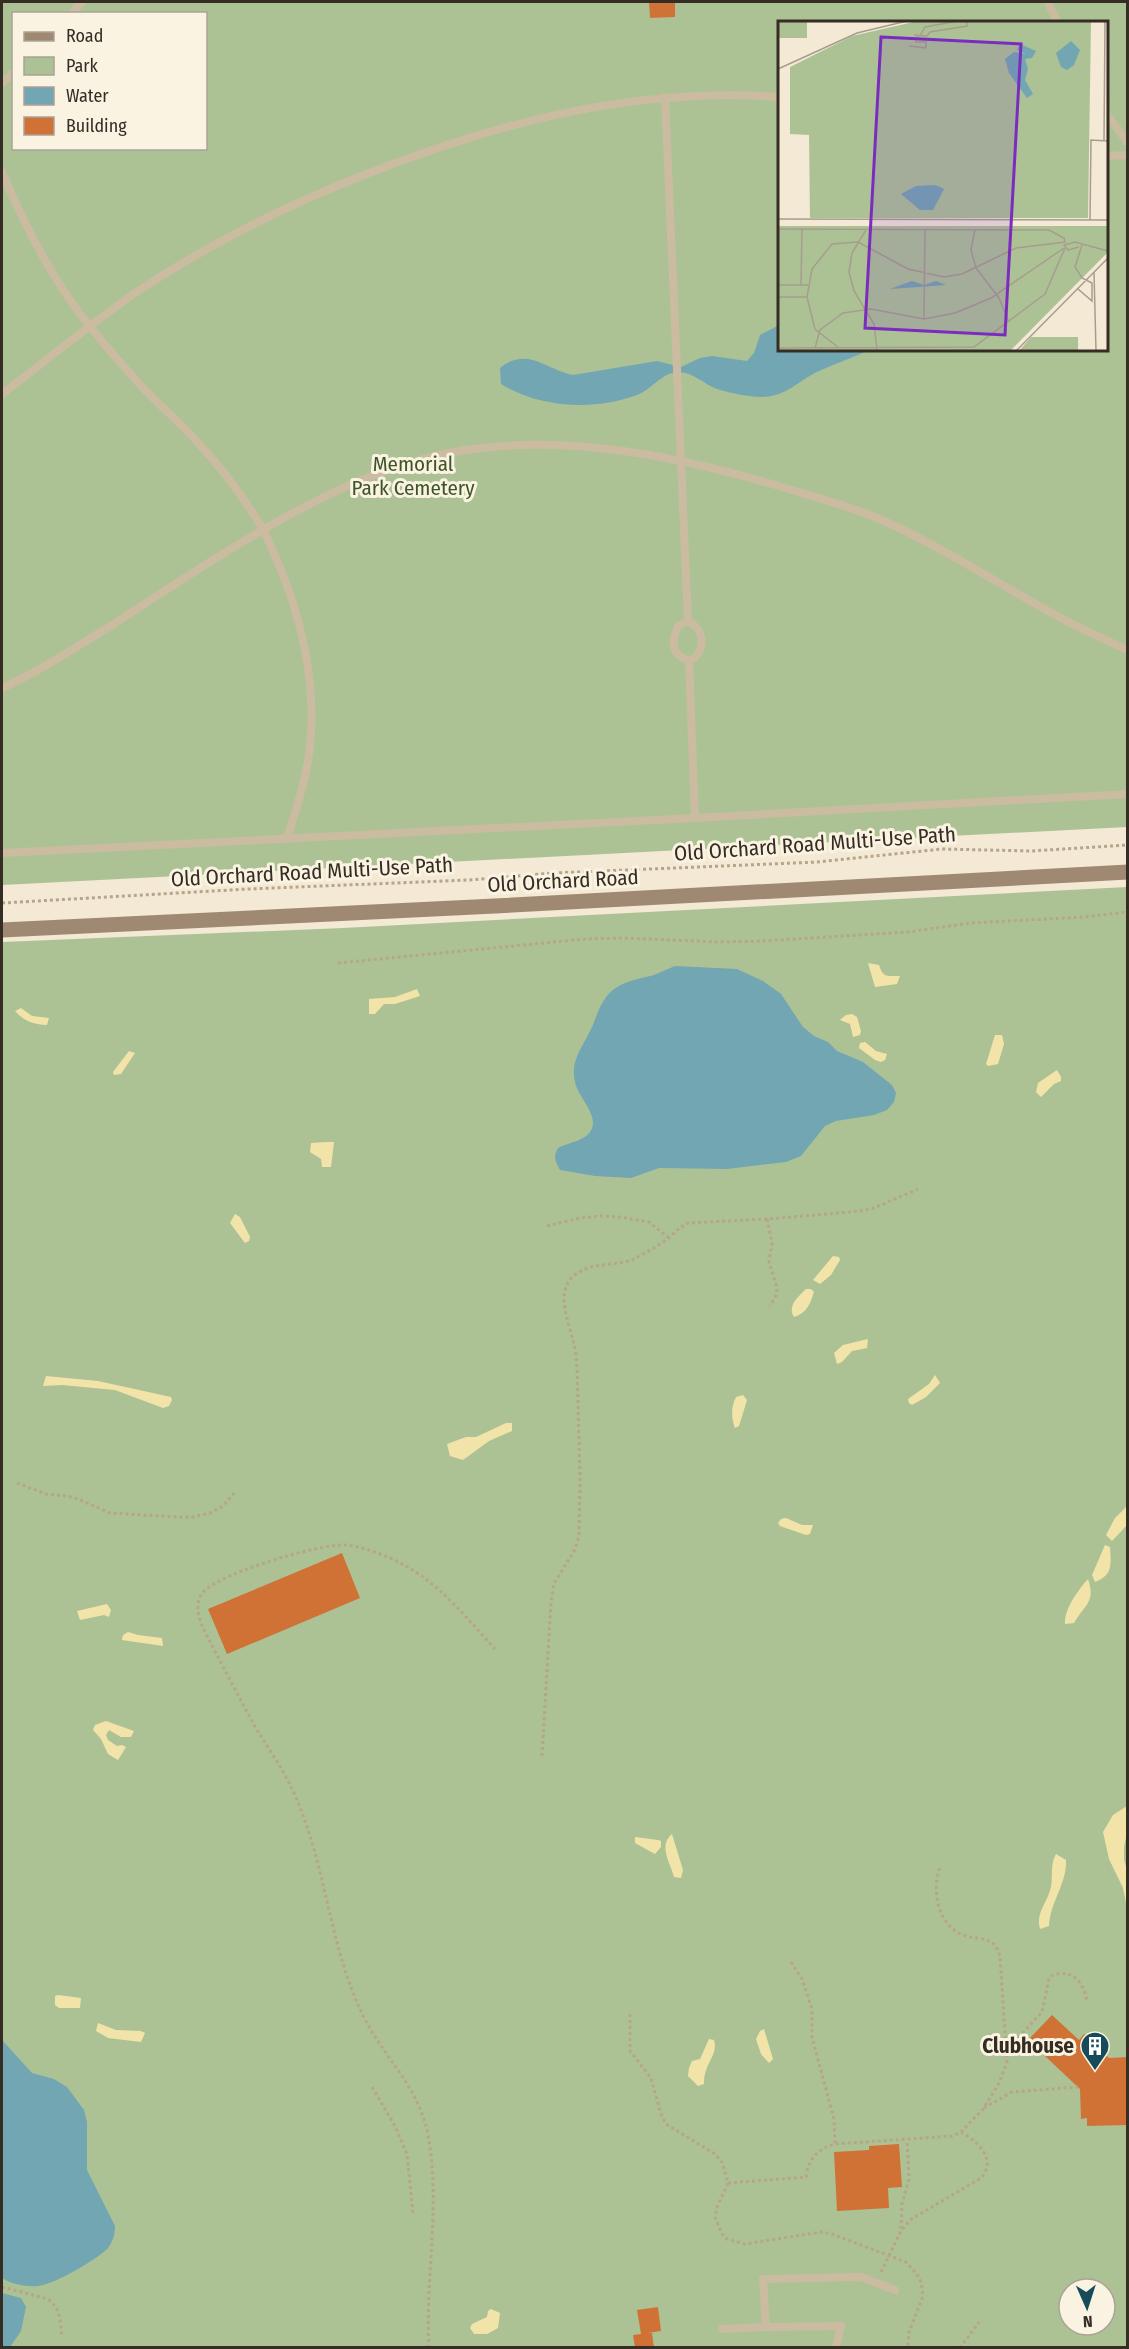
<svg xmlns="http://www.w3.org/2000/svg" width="1129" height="2349" viewBox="0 0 1129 2349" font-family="'Fira Sans Condensed',sans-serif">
<rect width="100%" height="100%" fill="#f3e9d5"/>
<path fill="#acc295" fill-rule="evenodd" d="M2,2H1127V827L2,885ZM14,14H206V148H14ZM780,22H1106V350H780Z
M1127,887V2347L2,2348V942L343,928ZM1069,2289H1105V2325H1069Z"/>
<path fill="#f2e4a8" d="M868,963L879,965C883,978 887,976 900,976L897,984L875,987Z
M417,989L420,996L395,1004H384L375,1014H369V999L395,997Z
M21,1008L32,1016L49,1018L47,1025C33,1024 25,1022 15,1011Z
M852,1014L857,1017L861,1031L860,1035L853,1037L850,1024L840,1020L846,1015Z
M995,1035H1002L1004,1044L998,1064L988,1066L986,1064Z
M865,1042L876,1051L887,1054L885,1060L881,1062L875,1060L859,1048L860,1043Z
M129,1051L135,1053L121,1074L114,1075L113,1072Z
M1057,1070L1061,1077V1081L1054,1084L1041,1097L1036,1092L1038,1083Z
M326,1142H334L331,1167H322L321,1159L310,1152L311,1143Z
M235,1214L240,1217L250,1237L249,1241L245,1243L230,1223Z
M833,1256L839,1257L840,1260L831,1275L820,1284L813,1280Z
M806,1289H811L814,1292C810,1304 807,1313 794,1317C787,1306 798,1297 806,1289Z
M868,1339L867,1348L852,1351L842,1362L837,1364L834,1353L843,1345Z
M935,1375L940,1383L926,1397L912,1405L909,1403L908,1399L929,1384Z
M46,1376L98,1381L171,1397L172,1400L169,1406L163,1408L115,1390L62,1385L43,1386Z
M743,1395L747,1400L739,1426L735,1428C731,1417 731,1407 736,1397Z
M506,1423H512V1431L489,1441L463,1460L450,1456L447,1444L466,1437H476Z
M1127,1506V1525L1112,1541L1106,1535L1115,1518Z
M786,1518L802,1525H813L810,1534L806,1535L780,1526L778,1523L781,1519Z
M1105,1545L1110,1547C1111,1565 1113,1575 1095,1582L1092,1575Z
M1088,1579C1096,1602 1085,1604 1074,1623L1065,1624C1064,1609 1079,1589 1088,1579Z
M107,1604L111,1610L109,1617L104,1615L80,1620L77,1611Z
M128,1632L138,1635L162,1638L163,1646L122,1640L123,1635Z
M106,1721L134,1731L131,1737H121L109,1730L106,1735L108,1740L117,1746L122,1745L126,1747L118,1760L108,1754L101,1739L93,1730L95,1725Z
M1127,1806V1833L1124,1847V1860L1127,1870V1908L1123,1888L1109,1859L1103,1832L1113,1815Z
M672,1834L683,1870L681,1878L674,1877C670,1862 658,1846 672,1834Z
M635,1837L658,1840L661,1841V1847L655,1854L635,1843Z
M1056,1854L1066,1860C1067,1884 1050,1902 1049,1926L1040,1929C1035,1913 1048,1902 1051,1887C1053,1875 1050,1865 1056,1854Z
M58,1995L81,1998L80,2008H59L55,2005V1996Z
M98,2023L116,2030L141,2031L145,2033L141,2042L108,2038L96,2031Z
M764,2029L773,2059L769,2063L761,2054L756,2039L760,2031Z
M709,2039L714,2040C719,2055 703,2064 704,2084L698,2086L688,2076L689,2068L692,2061L700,2059Z
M491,2309L500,2313L498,2328L487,2334H474L470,2328L472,2324L487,2317L488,2311Z"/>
<path fill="#72a6b2" d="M779,325L780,350H869C853,358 836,363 819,371C799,380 786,397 762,397C749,397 730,393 717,389C701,383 691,369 672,373C660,376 650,390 637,395C594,411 540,408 501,384L500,368C528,346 546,370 573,375L657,361L681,367L700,358L712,356L747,361L754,353L760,335Z
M675,966L737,969L763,981L781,994L803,1027L814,1036L828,1042L837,1051L863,1062L892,1085L896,1093L894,1102L887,1110L874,1115L836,1121L825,1126L801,1156L786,1162L727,1169L659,1168L631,1178L595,1176L560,1170C555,1161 553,1157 558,1148C567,1143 584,1141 590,1132C601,1116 578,1098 575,1082C570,1061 582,1048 590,1031C595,1022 597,1011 603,1002C614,982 635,980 654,975C661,972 668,969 675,966Z
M2,2040L32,2073L54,2079L67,2087L84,2110L87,2122V2170L115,2226C115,2235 113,2241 108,2248C98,2259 53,2285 38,2286C26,2287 11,2284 2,2278Z
M2,2293L21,2298L26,2307L21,2331L10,2347H2Z"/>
<path fill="#d07236" d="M649,2H675V17L650,18Z
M342,1553L360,1598L227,1654L208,1609Z
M1052,2015L1079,2040L1084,2034L1109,2058L1128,2057V2125L1087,2126V2118L1081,2119L1080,2089L1028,2040Z
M899,2144L902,2187L888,2188L889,2208L837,2211L834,2152L869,2150V2146Z
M658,2307L661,2331L648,2333H652L654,2348H635L633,2335L641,2334L637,2310Z"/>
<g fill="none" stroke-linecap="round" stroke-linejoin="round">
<path stroke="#b7a58b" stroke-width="3" stroke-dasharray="3 3" stroke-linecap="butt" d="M2,903L248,889L469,880L554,873L817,862L942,849L1031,851L1128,845
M338,963L585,939L624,938L718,942L763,941L908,932L971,923L1084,917L1128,912
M767,1219L772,1243L769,1262L777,1288V1294L770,1306
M547,1226L580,1218L601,1216L620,1217L649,1222L669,1238
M17,1483L46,1494L67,1496L78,1499L110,1513L178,1517H193L210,1513L223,1506L236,1491
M542,1756L551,1602L554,1584L575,1549L579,1536L580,1477L577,1367C576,1359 576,1351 574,1344C567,1316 550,1281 588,1268C603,1263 621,1265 634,1259C645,1253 660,1245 670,1237C676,1231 680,1227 688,1223L767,1219L861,1211L874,1208L918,1189
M791,1962L802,1979L812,2009V2037L834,2119L835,2144
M630,2014V2051L651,2078L661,2114L666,2124L715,2154L722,2162L728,2183L717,2207L715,2217L722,2234L727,2239L745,2244L821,2232L832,2234L906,2262L916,2273L921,2282L923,2296L909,2332L908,2348
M1006,2051L1042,2012L1049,1979L1053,1975C1074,1969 1083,1982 1087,2001
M372,2087L395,2126L407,2154L413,2213
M984,2108L1012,2092L1078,2087
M728,2183L806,2177C808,2160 818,2148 835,2144L952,2136L961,2132L983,2109L998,2085L1007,2063L1000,1956C998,1952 997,1947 994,1944C986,1937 975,1939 966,1936C938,1927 931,1892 940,1867
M901,2229L902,2204L909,2179L907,2140
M881,2272L901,2231L910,2220L981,2178C997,2159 978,2142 961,2132
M2,2287L48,2299C61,2309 60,2321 62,2337
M429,2348C425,2277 441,2205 428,2135C419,2085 379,2053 360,2009C330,1944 326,1871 299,1805C289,1778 272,1754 257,1730C238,1696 220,1661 202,1626C199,1616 195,1605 201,1595C211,1575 322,1543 345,1545C357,1546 370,1550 380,1554C432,1573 460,1611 495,1649
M960,2348L979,2322"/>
<path stroke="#cbbba1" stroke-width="8" d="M1048,2L1057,22
M71,14L82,2
M2,83L14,72
M665,97L688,621L678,626C671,643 671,654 689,661L695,818
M1106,113L1128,143
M1106,156L1128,155
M2,172C25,226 54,284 92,329C108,349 125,368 142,387C161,407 182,424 200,445C223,470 245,499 262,528C269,539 273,553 279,565C303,623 316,683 310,746C307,778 296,808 287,839
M2,394C46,361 89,325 135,293C207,245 285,206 364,175C497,122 636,87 780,97
M688,621C705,630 707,652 689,661
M2,688C39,672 74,648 109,627C176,584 243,538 314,502C363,477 412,458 466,450C571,434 681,457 782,487C815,497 850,506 882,520C940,546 994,581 1050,612C1075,626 1101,638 1128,650
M2,853L695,818L1128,794
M722,2329L766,2327
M836,2348L841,2326L766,2327L763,2279L861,2277L895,2290"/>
<path stroke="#9f8972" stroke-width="15" d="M2,930L495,906L1128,872"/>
</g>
<defs>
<g id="building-pin" transform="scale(1.5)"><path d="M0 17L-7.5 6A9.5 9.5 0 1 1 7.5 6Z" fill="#174b59" stroke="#faf3e2"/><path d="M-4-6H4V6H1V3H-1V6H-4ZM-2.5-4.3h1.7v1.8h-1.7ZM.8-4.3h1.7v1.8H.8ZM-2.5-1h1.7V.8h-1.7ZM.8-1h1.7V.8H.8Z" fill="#fff"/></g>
</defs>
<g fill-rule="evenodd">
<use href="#building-pin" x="1095" y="2046"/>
</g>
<g text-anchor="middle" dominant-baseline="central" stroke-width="6" stroke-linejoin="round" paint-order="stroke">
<g font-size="21" fill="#3d5526" stroke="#faf3e2">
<text x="413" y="464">Memorial<tspan x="413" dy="24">Park Cemetery</tspan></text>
</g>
<g font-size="21" fill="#352c24" stroke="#faf3e2">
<text transform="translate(815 844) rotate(-4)">Old Orchard Road Multi-Use Path</text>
<text transform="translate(312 872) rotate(-3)">Old Orchard Road Multi-Use Path</text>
<text transform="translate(563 881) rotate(-3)">Old Orchard Road</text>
</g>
<g font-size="21" font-weight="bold" fill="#352c24" stroke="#faf3e2" text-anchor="end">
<text x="1074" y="2046">Clubhouse</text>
</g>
</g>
<g transform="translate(778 21)">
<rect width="330" height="330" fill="#f3e9d5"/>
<path d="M0,0H29V17H0ZM140,0H313L310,197H32L31,114L12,113V46L74,15ZM0,205H330V231L232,330H0ZM253,316H300V330H241Z" fill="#acc295"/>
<path d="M293,20L302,29L296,44L289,49L283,46L278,32ZM242,23L258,30L254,37L247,38L250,48L247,59L255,73L249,77L231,52L227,38L236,31L248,33L239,29ZM157,164L166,168L155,189H142L123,173L138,165ZM134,260L146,264L158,260L168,264L112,268Z" fill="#72a6b2"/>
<path fill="none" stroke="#a79d8e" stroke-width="1.5" d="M136,14L149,15L152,11L189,5V0M142,15L147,6L180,0M131,25L148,27V21H138L140,15M0,48L79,12L129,0M326,120L327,0M0,198L330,199M312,199L313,119L330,120M0,208L271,209L286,217L287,221L238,227L184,253L166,256L130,248L80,221L54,223L34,248L29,276L37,308L61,327M197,208L193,229L198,247L221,277L231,301M88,209L74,232L71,251L76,270L96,303L99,329M301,226L290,229L286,224L297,221L330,230M316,251L318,330M0,264H30M23,264L24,208M300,268L314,280V262L304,257L297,246L304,224M0,276H29M146,298L147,208M0,327L196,326L267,273L287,227M37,327L42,309L65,292L93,288L146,298L177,292L213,277L286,227M238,330L330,237"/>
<path fill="#7b2cbf" fill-opacity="0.15" stroke="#7b2cbf" stroke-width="3" d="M103,16L243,23L227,314L87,307Z"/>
<rect width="330" height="330" fill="none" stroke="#352c24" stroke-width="3"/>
</g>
<rect width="1129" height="2349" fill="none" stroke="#352c24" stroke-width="6"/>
<rect x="12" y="12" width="195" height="138" fill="#faf3e2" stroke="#aba396" stroke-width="1.5"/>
<rect x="24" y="32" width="30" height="9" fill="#9f8972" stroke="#aba396" stroke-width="1.5"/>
<text x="66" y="42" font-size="18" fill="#352c24">Road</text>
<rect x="24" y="57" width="30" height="18" fill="#acc295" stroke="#aba396" stroke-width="1.5"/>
<text x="66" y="72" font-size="18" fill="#352c24">Park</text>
<rect x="24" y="87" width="30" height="18" fill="#72a6b2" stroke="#aba396" stroke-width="1.5"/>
<text x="66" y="102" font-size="18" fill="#352c24">Water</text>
<rect x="24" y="117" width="30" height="18" fill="#d07236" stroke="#aba396" stroke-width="1.5"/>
<text x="66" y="132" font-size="18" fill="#352c24">Building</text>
<g transform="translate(1087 2307) rotate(177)"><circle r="28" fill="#faf3e2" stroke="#aba396" stroke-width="1.5"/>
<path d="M0-4.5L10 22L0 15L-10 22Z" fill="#174b59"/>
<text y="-9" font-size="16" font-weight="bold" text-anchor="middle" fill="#352c24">N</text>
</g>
</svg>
